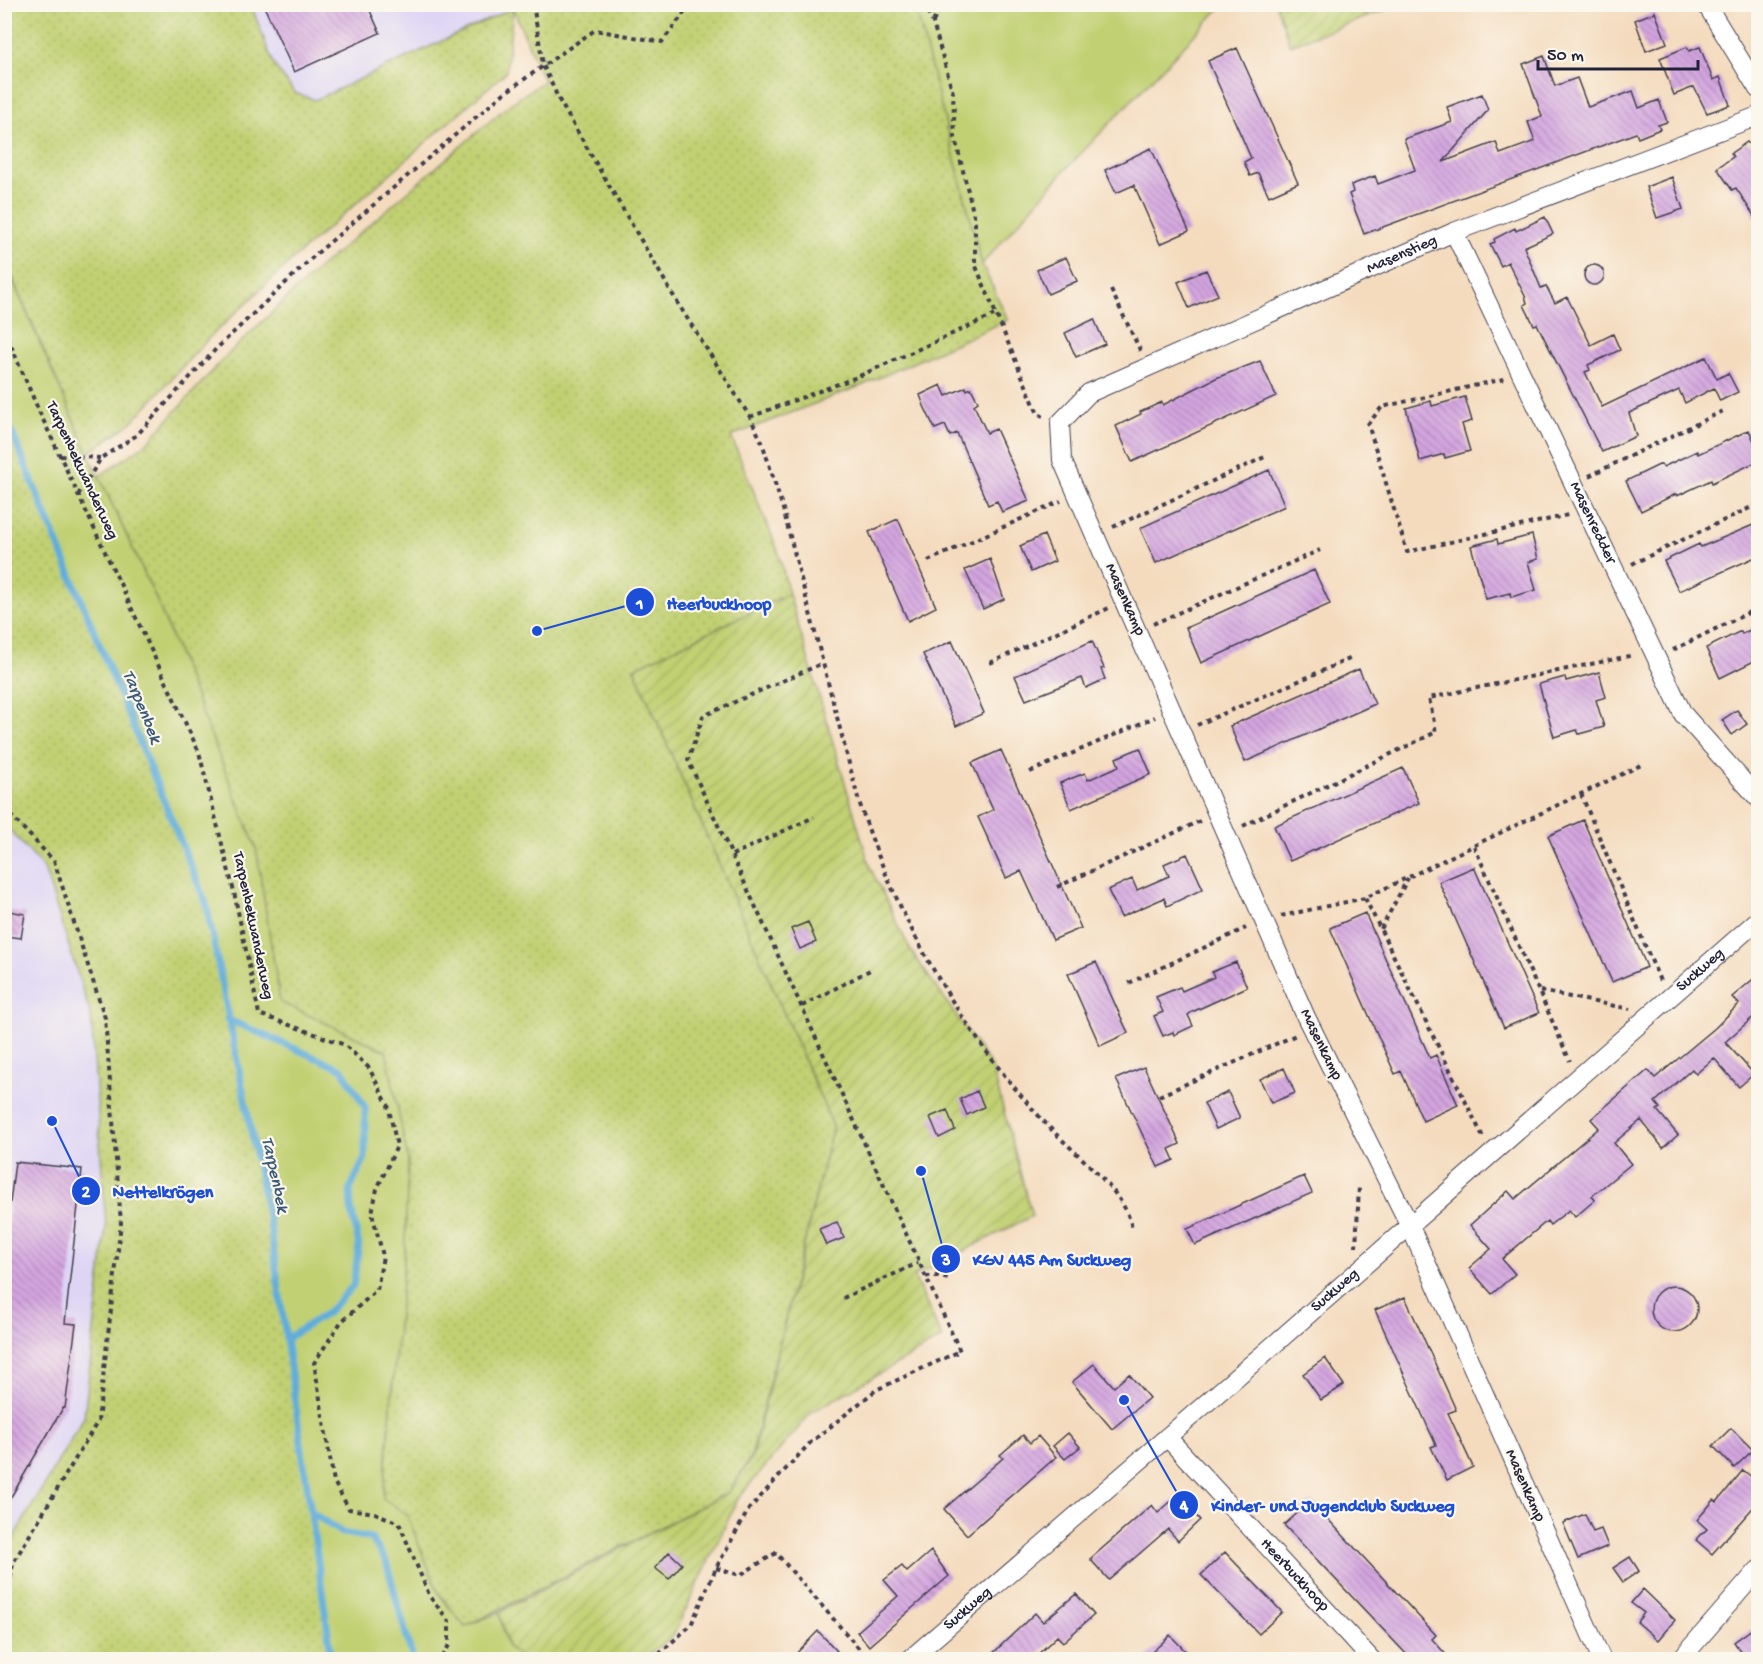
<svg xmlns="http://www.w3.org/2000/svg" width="1763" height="1664" viewBox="0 0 1763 1664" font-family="'Gochi Hand',sans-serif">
<defs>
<pattern id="grass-dots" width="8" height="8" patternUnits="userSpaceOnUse" patternTransform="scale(1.5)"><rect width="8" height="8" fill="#c1d072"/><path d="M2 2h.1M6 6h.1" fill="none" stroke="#a6b264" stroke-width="1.8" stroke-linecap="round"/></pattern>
<pattern id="garden-furrows" width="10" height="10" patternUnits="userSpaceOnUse" patternTransform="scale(1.5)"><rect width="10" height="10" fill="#c1d072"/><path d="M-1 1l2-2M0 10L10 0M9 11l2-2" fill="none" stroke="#a6b264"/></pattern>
<pattern id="building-back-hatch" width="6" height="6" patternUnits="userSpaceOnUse" patternTransform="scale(1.5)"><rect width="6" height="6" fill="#d4a5e0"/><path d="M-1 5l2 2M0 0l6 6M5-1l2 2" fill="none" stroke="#ac86b7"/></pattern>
</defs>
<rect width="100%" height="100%" fill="#fbf7ec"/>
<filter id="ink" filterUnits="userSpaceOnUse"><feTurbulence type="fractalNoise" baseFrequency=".0167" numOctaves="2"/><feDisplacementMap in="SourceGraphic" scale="12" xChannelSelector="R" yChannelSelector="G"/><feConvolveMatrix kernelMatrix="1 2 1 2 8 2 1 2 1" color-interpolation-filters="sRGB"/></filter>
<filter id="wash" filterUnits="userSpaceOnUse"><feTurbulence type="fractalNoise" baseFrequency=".008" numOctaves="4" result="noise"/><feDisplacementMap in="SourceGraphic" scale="24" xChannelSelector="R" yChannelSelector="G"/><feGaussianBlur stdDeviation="1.35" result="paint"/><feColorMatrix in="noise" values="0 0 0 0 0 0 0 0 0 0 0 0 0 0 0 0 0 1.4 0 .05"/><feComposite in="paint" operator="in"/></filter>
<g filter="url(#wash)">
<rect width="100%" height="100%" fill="#f4dbbe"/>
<path fill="#ded5f5" d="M512,4L513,8L315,100L295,93L274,65L251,5Z
M5,825L44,868L91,1016L106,1227L84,1417L5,1552Z"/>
<path fill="url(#grass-dots)" stroke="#727956" stroke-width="1.5" d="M4,5H251L274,65L295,93L315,100L513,8L512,5H915L982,264L1008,320L863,385L731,436L778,551L789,594L634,668L833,1126L751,1457L729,1492L465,1627L439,1594L407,1515L383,1499L405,1246L408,1160L386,1051L280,1003L256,848L157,601L99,476L146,444L225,357L320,267L510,104L544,81L513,9L506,72L303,250L208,339L131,423L88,453L5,261Z
M4,413L206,903L270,1226L332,1659H5V1552L84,1417L106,1227L91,1016L44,868L5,825Z"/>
<path fill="#c1d072" stroke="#727956" stroke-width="1.5" d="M915,5V4L1223,5L1065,170L982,264Z
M4,261L88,453L157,601L256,848L280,1002L386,1051L408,1160L405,1246L383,1498L407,1515L439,1594L465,1627L499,1612L508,1647L522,1659H332L270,1226L206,903L5,413Z"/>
<path fill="url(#garden-furrows)" stroke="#727956" stroke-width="1.5" d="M1276,5V4L1399,5L1290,45Z
M789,594L870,867L911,951L992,1067L1032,1216L914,1276L942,1338L812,1412L739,1497L673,1636L642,1659H522L508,1647L499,1612L729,1492L752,1457L833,1126L634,668Z"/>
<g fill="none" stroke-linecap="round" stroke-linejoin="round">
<path stroke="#60add9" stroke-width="7" d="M4,413L206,903L270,1226L332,1660
M227,1019L342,1069L365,1107V1158L350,1189L351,1208L359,1245L353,1286L327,1313L286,1339
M311,1512L342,1533L371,1538L386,1561L413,1660"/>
</g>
<g id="blocks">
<path fill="url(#building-back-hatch)" d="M263,4H367L380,33L294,72Z
M1655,12L1667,43L1646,51L1635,20Z
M1687,47L1689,51L1700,47L1713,80L1720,77L1730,105L1707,113L1694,87L1674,95L1660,58Z
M1237,48L1298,183L1269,196L1258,173L1250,176L1244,162L1251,158L1208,61Z
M1544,56L1555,86L1577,78L1588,107L1633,91L1639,108L1659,100L1667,122L1658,125L1660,129L1638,138L1636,133L1364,234L1349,194L1353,192L1351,185L1375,176L1378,184L1415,170L1404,139L1452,122L1447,107L1482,94L1488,110L1443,162L1496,142L1500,154L1535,141L1528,122L1542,116L1523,64Z
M1758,139V222L1736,188L1732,190L1717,168L1733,157L1731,153L1747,142L1750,145Z
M1151,148L1189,231L1160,244L1134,185L1116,193L1105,170Z
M1672,177L1683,209L1657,218L1646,187Z
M1545,217L1553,234L1524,247L1541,288L1546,286L1555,303L1567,297L1591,345L1613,334L1620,350L1588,365L1590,370L1585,372L1602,407L1706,357L1717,379L1728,373L1738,392L1720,401L1714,388L1685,403L1679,390L1629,413L1636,436L1602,452L1537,324L1534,325L1524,305L1527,303L1525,296L1508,262L1501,266L1490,244L1495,242L1494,239L1515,228L1516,231Z
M1066,257L1077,281L1048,294L1037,270Z
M1584 275a10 10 0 1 1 20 0a10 10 0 1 1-20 0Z
M1206,270L1218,295L1189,308L1178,282Z
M1094,319L1105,344L1076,357L1065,333Z
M1260,361L1276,396L1132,462L1116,426L1141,414L1140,412L1162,402L1163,405L1216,378Z
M941,385L946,396L966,387L967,390L971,388L978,402L974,405L987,433L996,429L1029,501L1002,512L997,501L988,505L957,433L950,436L945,425L935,429L924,406L920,395Z
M1465,397L1472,421L1462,424L1470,451L1445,458L1444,454L1420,461L1406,408L1431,401L1432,406Z
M1749,430L1758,450V461L1712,483L1711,480L1677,496L1676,494L1641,511L1626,481L1661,464L1663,467L1697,451L1698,454Z
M1269,470L1285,506L1156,563L1140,528Z
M898,519L936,607L908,621L869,532Z
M1758,523V556L1679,591L1664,561L1699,544L1701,547Z
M1044,535L1055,561L1031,572L1020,546Z
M1532,535L1538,559L1528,562L1536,590L1511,597L1510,593L1486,599L1471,546L1497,539L1498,544Z
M990,559L1004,599L983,609L965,570Z
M1314,570L1330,604L1201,663L1186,628Z
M1758,626V659L1720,678L1706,648L1741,631L1742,634Z
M952,641L984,713L956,726L923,654Z
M1092,641L1104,668L1101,669L1105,679L1086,688L1082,678L1026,700L1015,676Z
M1359,669L1375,704L1245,762L1230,726Z
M1599,672L1606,697L1596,700L1604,727L1579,734L1577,730L1554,737L1539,684L1565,677L1566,681Z
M1737,710L1747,724L1732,735L1722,720Z
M1140,748L1151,774L1071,809L1060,783L1085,773L1088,780L1119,766L1116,758Z
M1001,750L1081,928L1053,940L1021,871L1006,878L978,817L993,810L972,763Z
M1403,768L1419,803L1290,861L1274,826Z
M1583,820L1647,967L1612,982L1548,836Z
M1187,854L1203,889L1167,906L1164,898L1121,917L1108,890L1132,879L1137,890L1169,876L1164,864Z
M1474,867L1539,1013L1504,1028L1439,882Z
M4,910L25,914L21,938L4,936Z
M1365,913L1430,1058L1436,1055L1458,1105L1423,1121L1401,1071L1395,1074L1330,928Z
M808,922L816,942L800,949L791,929Z
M1096,962L1128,1033L1100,1046L1068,974Z
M1236,962L1247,987L1192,1012L1188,1015L1193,1026L1174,1035L1173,1032L1163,1036L1154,1016L1163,1012L1156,997L1180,987L1182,991L1214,977L1212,972Z
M1758,975V1013L1725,1042L1754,1074L1739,1087L1714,1058L1696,1074L1692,1069L1655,1102L1660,1108L1657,1110L1678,1135L1663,1148L1641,1120L1614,1143L1631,1164L1592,1196L1595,1200L1575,1217L1569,1210L1550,1225L1547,1221L1502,1259L1515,1274L1492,1294L1469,1268L1491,1249L1470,1225L1508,1191L1515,1199L1599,1128L1591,1119L1648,1070L1655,1078L1715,1028L1739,1004L1732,997Z
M1144,1067L1180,1144L1169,1149L1174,1160L1158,1167L1116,1079Z
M1284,1068L1295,1093L1271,1103L1260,1079Z
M977,1091L984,1107L967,1115L960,1099Z
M1228,1092L1240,1118L1216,1129L1204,1103Z
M947,1110L955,1130L939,1138L930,1117Z
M15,1162L82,1169L65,1323L76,1324L65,1408H63L4,1509V1252Z
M1304,1176L1312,1193L1195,1245L1187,1229Z
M837,1222L844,1238L826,1245L819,1229Z
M1651 1309a23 23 0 1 1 46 0a23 23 0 1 1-46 0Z
M1405,1297L1456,1410L1448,1413L1473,1467L1447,1480L1431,1447L1436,1445L1375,1310Z
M1325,1358L1344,1385L1321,1400L1303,1374Z
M1094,1364L1114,1387L1129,1374L1149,1398L1112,1429L1072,1382Z
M1731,1428L1753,1450L1734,1468L1713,1446Z
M1068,1433L1080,1447L1065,1459L1053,1446Z
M1023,1435L1030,1443L1038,1436L1056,1457L967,1535L944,1509L1003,1458L1000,1455Z
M1743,1470L1758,1482V1502L1712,1554L1696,1540L1707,1529L1697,1520L1714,1500L1717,1502Z
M1178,1495L1200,1520L1178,1541L1168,1529L1109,1580L1090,1559L1152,1505L1158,1513Z
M1311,1501L1436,1635L1432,1639L1450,1659H1411L1284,1525Z
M1585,1514L1593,1532L1601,1529L1608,1546L1578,1559L1563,1523Z
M931,1551L949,1576L869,1646L857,1632L898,1596L884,1580L902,1566L907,1572Z
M669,1552L682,1564L669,1579L655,1568Z
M1225,1552L1282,1612L1259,1634L1201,1575Z
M1630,1557L1639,1571L1623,1582L1613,1568Z
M1643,1589L1675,1620L1658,1640L1637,1622L1644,1613L1631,1603Z
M1076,1594L1094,1615L1063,1642L1057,1636L1033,1659H987L1035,1613L1043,1622Z
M1752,1629L1758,1638V1659H1746L1734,1642Z
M818,1631L837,1651L827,1659H791Z
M1170,1635L1193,1659H1144L1161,1644Z"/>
</g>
</g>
<g filter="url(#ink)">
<use href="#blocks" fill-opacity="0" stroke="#423e4f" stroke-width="1.5"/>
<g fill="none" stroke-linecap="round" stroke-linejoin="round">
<g stroke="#423e4f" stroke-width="20">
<g id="minor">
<path d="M1706,4L1758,89"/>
<path id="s1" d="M1454,232L1683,714L1758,798"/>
<path id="s2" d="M1167,1437L1372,1660"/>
<path id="s3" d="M909,1660L1269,1349L1758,920"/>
<path id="s4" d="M1602,1660L1410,1226L1306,1017L1062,460L1060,423L1089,393L1454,232L1758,116"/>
<path d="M1680,1660L1758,1570"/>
</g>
</g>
<path stroke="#423e4f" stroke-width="4" stroke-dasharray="4.5 4.5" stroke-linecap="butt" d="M533,4L543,65L559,100L680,307L750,417L762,442L783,509L858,798C895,917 965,1039 1051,1129C1077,1156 1128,1193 1132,1230
M924,4L933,23L953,93L955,138L975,220V264L1038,414L1043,416
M933,22L942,4
M1111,290L1141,352
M4,329L38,409L199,752L234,892L259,1014L345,1045L369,1068L388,1105L397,1146L377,1189L372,1213L383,1256L377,1290L341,1322L314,1363L334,1482L349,1509L375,1513L399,1523L430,1597L449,1621V1645L441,1660
M1504,379L1382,407L1368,424L1407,552L1568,515
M750,417L857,377L994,315
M60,456L100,458
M1589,476L1723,411
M78,495L101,458L137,435L216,349L315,255L503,94L595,30L662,42L691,4
M1113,527L1267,456
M928,561L1061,501
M1632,564L1758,504
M1153,624L1320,550
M1673,650L1758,608
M990,663L1109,608
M1197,725L1354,657
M1030,772L1155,717
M1581,794L1660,981
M4,808L54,861L105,1018L121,1223L98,1421L13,1563L7,1603
M1243,826L1436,732L1429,698L1634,655
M1474,846L1570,1061
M732,855L814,817
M1057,887L1200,821
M1365,898L1483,1137
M1281,916L1365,898L1641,765
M1381,929L1408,878
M1129,983L1246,928
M1540,991L1630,1009
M802,1006L872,969
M1159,1096L1296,1035
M1356,1247L1359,1187
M926,1277L931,1275L949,1279
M843,1298L918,1263
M716,1568L740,1575L776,1553L869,1660
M652,1660L691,1625L716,1568L749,1509L810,1443L876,1390L960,1351L688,760L703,716L823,663"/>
<use href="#minor" stroke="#fff" stroke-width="18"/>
</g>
</g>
<g text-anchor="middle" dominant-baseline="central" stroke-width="4.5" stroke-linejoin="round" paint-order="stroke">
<g font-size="16" fill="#22223b" stroke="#fbf7ec">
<text stroke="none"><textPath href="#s4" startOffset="1737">Masenstieg</textPath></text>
<text transform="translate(81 471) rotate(65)">Tarpenbekwanderweg</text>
<text stroke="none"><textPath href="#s1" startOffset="322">Masenredder</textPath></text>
<text transform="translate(1124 600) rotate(66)">Masenkamp</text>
<text transform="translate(252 926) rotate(78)">Tarpenbekwanderweg</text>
<text stroke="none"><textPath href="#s3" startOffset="1050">Suckweg</textPath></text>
<text transform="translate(1320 1045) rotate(64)">Masenkamp</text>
<text stroke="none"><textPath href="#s3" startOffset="564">Suckweg</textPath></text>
<text transform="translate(1524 1486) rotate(66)">Masenkamp</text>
<text stroke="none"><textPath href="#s2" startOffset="188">Heerbuckhoop</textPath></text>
<text stroke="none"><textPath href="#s3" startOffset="78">Suckweg</textPath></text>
</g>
<g font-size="18" font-style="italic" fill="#3b5a7a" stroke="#fbf7ec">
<text transform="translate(141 707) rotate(68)">Tarpenbek</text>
<text transform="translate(274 1175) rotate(78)">Tarpenbek</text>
</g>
</g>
<path fill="none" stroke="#1d4ed8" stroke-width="2" d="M537 631L640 602M52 1121L86 1191M921 1171L946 1259M1124 1400L1184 1505"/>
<g fill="#1d4ed8" stroke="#fbf7ec" stroke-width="2">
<circle cx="537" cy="631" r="6"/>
<circle cx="52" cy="1121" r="6"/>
<circle cx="921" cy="1171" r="6"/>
<circle cx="1124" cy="1400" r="6"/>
<circle cx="640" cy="602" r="15"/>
<circle cx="86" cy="1191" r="15"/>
<circle cx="946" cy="1259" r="15"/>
<circle cx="1184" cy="1505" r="15"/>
</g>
<g font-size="18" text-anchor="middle" font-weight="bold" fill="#fff">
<text x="640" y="609">1</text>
<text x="86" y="1197">2</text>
<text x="946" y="1265">3</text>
<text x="1184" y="1511">4</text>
</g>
<g font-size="18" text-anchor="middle" font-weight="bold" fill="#1d4ed8" stroke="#fbf7ec" stroke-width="4.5" stroke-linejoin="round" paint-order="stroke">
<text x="719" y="609">Heerbuckhoop</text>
<text x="163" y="1197">Nettelkrögen</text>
<text x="1052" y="1265">KGV 445 Am Suckweg</text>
<text x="1333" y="1511">Kinder- und Jugendclub Suckweg</text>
</g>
<rect width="1763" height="1664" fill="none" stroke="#fbf7ec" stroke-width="24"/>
<path d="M1538 60v9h160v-9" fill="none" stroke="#22223b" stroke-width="3"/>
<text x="1547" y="60" font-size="18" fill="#22223b" stroke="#fbf7ec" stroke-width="4.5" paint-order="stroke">50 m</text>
</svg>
